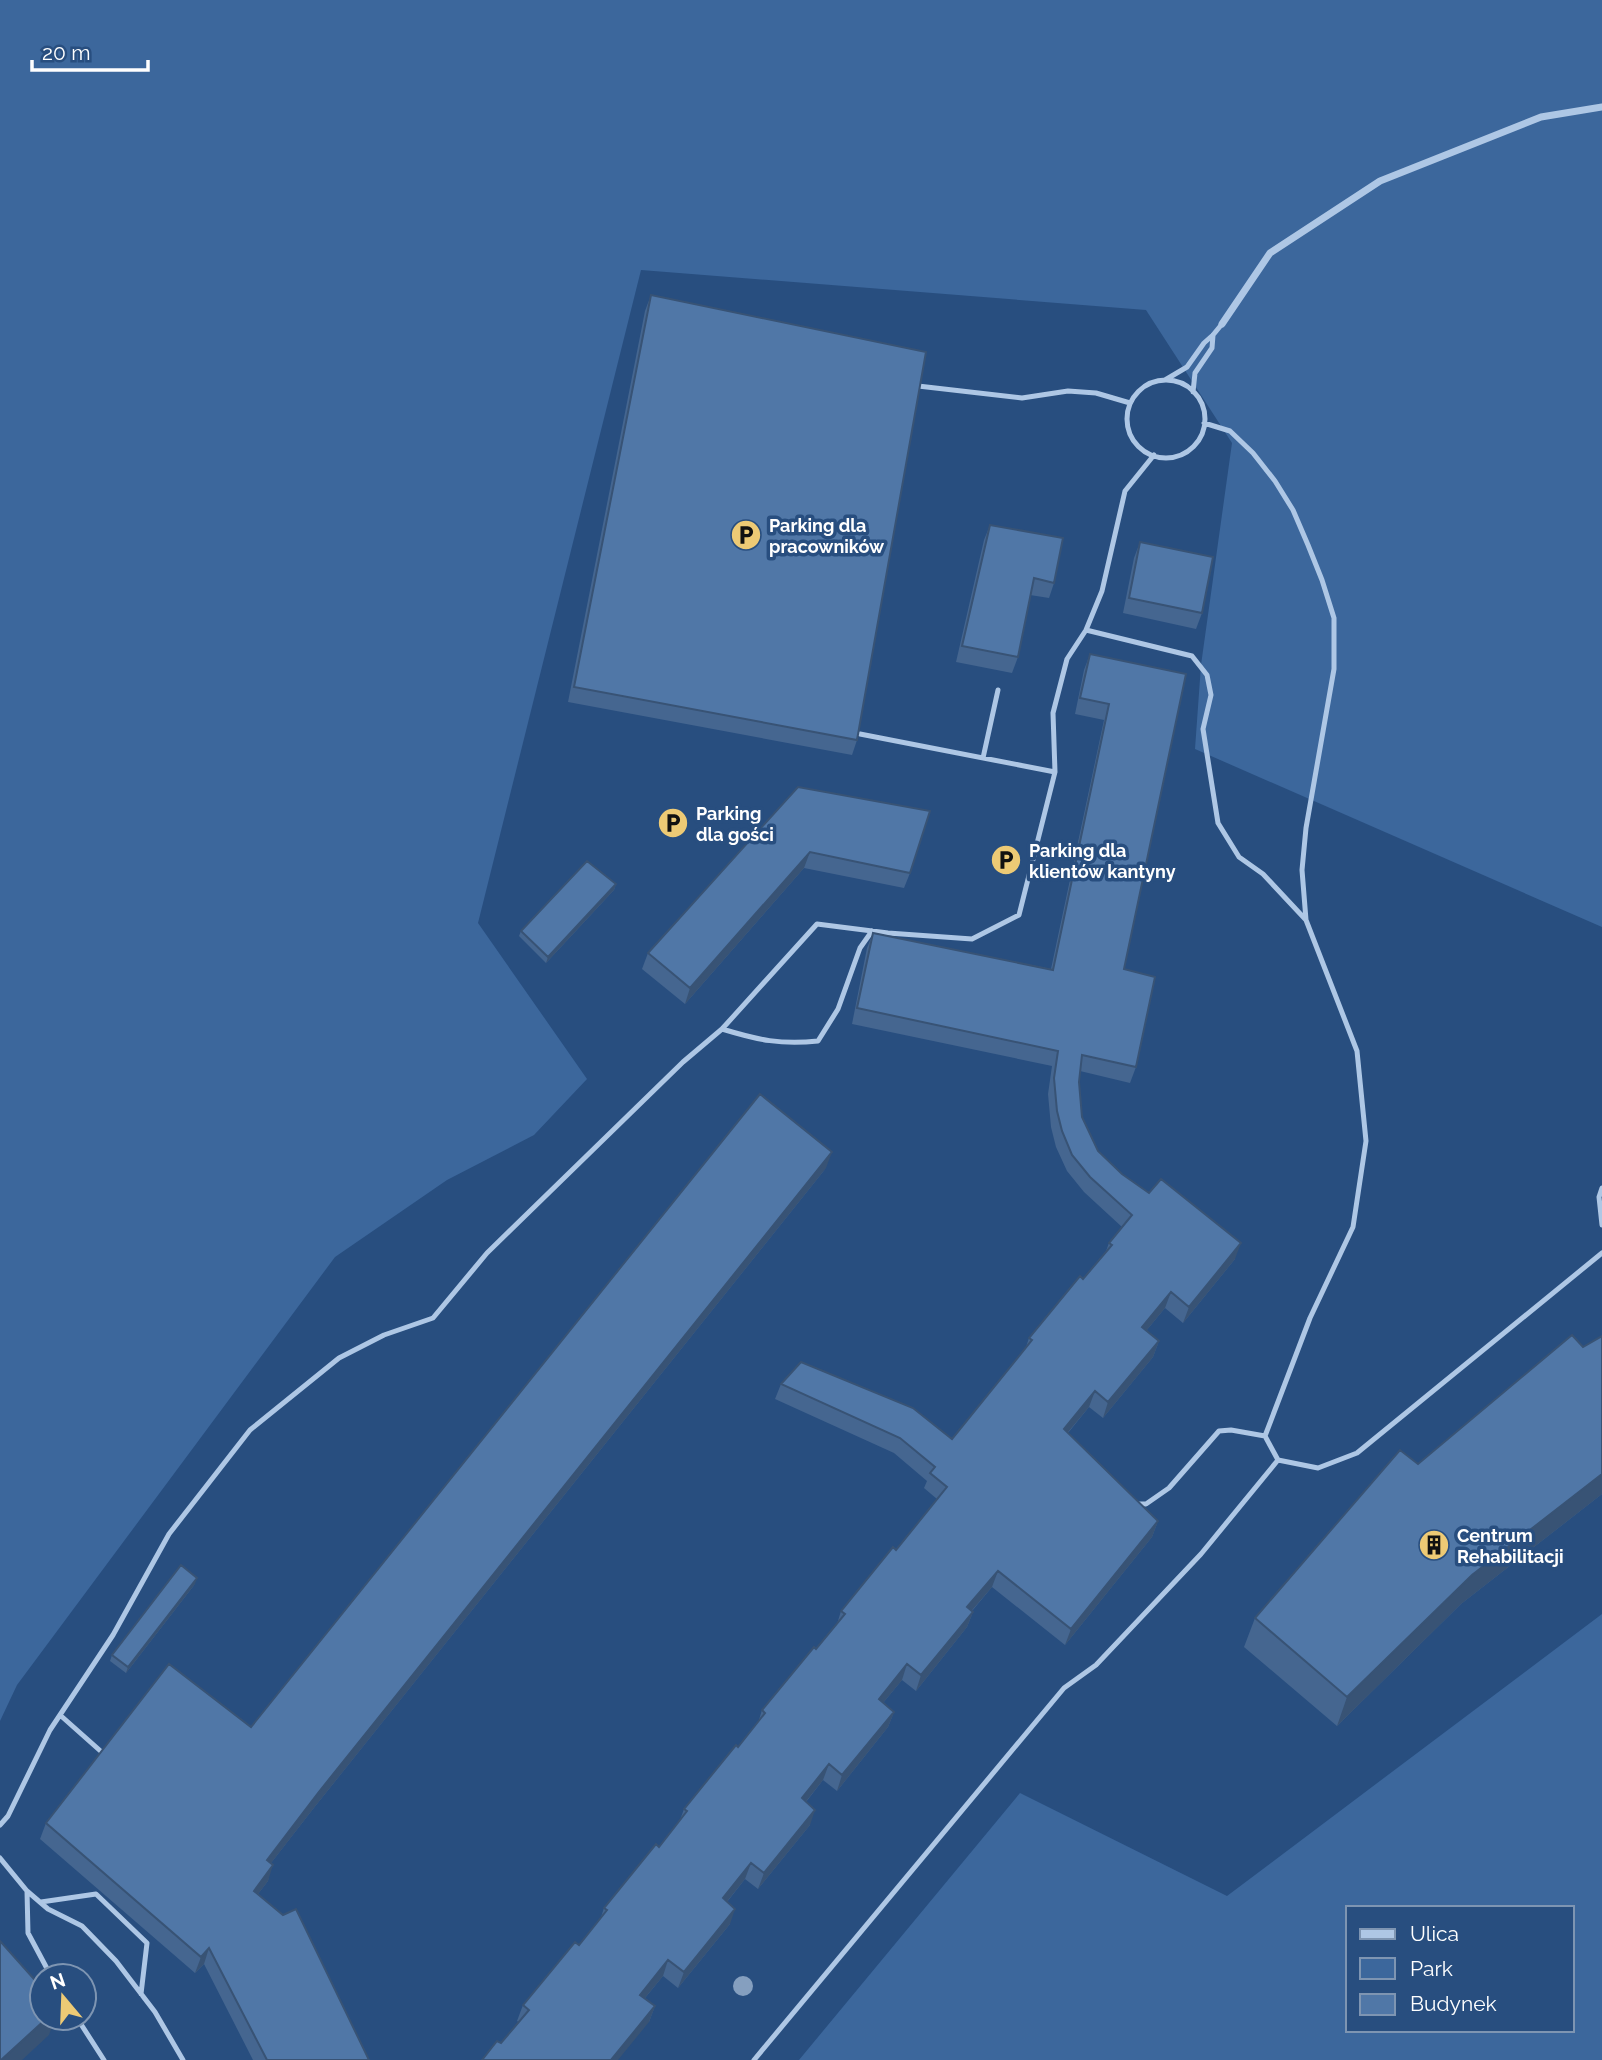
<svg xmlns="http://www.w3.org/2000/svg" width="1602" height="2060" viewBox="0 0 1602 2060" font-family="Raleway,sans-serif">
<rect width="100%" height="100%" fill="#284e7f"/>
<path fill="#3c679c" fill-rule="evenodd" d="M0,0H1602V927L1195,749L1201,665L1232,443L1146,310L641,270L478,923L587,1079L534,1135L447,1180L335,1257L17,1685L0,1721Z
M1602,1614V2060H799L1020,1793L1227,1896ZM1348,1908H1572V2030H1348Z"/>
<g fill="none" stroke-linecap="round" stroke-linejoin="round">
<path stroke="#aec7e5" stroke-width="5" d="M1165,380L1187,367L1204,343L1213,335L1222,324
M1127 419a39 39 0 1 1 78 0a39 39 0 1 1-78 0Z
M918,386L1022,398L1068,391L1096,393L1130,403
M1193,392L1195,373L1212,348L1213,335
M1204,423L1230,431L1253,453L1275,481L1293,510L1308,545L1322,580L1334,618V669L1306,828L1302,870L1306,920L1357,1051L1366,1141L1353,1227L1310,1318L1265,1436L1278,1460L1318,1468L1357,1453L1602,1253
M1086,630L1192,656L1207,675L1211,695L1203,729L1218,823L1239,857L1263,874L1306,920
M983,758L998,690
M1055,772L1053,713L1067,659L1086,630L1102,591L1125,491L1154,455
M722,1029C758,1040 781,1045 818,1041L838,1009L860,948L872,931
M1602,1188L1599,1197L1602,1225
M1135,1504H1146L1169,1488L1219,1431L1231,1430L1265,1436
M60,1715L105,1755
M0,1825L8,1816L50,1730L113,1635L169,1534L250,1430L339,1358L384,1335L433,1318L487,1253L683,1062L722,1029L817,924L888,933L972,939L1019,915L1055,772L860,734
M0,1858L27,1891
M41,1902L96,1894L147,1943L141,1994
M51,1976L28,1933L27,1891L48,1909L82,1926L116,1961L155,2012L183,2060
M77,2018L104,2060
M754,2060L1064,1688L1096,1665L1201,1554L1278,1460"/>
<path stroke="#aec7e5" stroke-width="7" d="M1222,324L1270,253L1380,181L1541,117L1602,107"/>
</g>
<circle fill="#859fbf" cx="743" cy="1986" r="10"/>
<path fill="#456690" d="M651,295L857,740L852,755L568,702L645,311Z
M990,525L1054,583L1049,598L1030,595L1018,657L1012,673L956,662L984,540Z
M1140,542L1202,613L1196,629L1123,613L1134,558Z
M1090,654L1186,674L1124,969L1136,1067L1130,1083L1080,1071L1079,1082L1082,1117L1098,1151L1122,1174L1235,1259L1183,1323L1165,1308L1146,1331L1159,1341L1153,1357L1103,1418L1089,1407L1068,1433L1158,1521L1152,1537L1065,1645L992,1587L972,1611L973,1612L967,1627L916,1691L902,1680L883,1703L894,1712L888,1727L837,1791L823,1780L806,1802L810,1825L758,1889L745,1879L727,1902L730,1924L678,1988L663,1976L645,1998L655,2006L649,2022L501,2043L519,2022L517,2021L523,2005L579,1945L600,1920L604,1908L659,1847L680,1820L684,1809L758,1723L762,1710L816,1649L837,1624L841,1611L896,1550L937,1499L924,1488L927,1481L894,1453L775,1399L781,1384L952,1439L1026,1347L1029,1338L1083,1279L1106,1251L1109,1243L1122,1227L1084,1192L1067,1171L1056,1147L1051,1127L1048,1094L1052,1066L852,1024L867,948L873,933L1051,969L1104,720L1075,714L1084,670Z
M798,787L910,873L904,888L804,868L685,1004L642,969L648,953Z
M616,884L614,890L546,963L519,936L521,931Z
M826,1168L313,1809L271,1863L268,1881L258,1894L369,2060H253L204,1964L195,1973L40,1839L46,1823L251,1727Z
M1602,1336V1494L1461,1604L1337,1726L1244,1647L1255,1618L1418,1464Z
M195,1584L126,1673L110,1661L112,1655Z"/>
<path fill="#385375" d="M810,852L804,868L685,1004L690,988Z
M616,884L614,890L546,963L548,957Z
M832,1152L826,1168L313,1809L261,1876L267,1860L318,1793Z
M1241,1243L1235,1259L1183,1323L1189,1307Z
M1171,1292L1165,1308L1136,1343L1142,1327Z
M1159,1341L1153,1357L1103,1418L1108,1402Z
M1095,1391L1089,1407L1058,1444L1064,1429Z
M1602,1474V1494L1461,1604L1337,1726L1347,1697L1472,1575Z
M1158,1521L1152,1537L1065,1645L1071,1629Z
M998,1571L992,1587L961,1623L967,1607Z
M197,1578L195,1584L126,1673L128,1667Z
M973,1612L967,1627L916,1691L921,1675Z
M907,1664L902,1680L873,1715L879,1699Z
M894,1712L888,1727L837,1791L842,1775Z
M829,1764L823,1780L796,1814L802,1798Z
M815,1810L810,1825L758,1889L764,1873Z
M751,1863L745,1879L717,1914L723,1898Z
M273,1865L268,1881L248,1907L254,1891Z
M735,1909L730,1924L678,1988L684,1972Z
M209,1948L204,1964L195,1973L201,1957Z
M668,1960L663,1976L635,2010L640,1995Z
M655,2006L649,2022L618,2060H611Z
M47,2018H55L49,2035L22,2060H1Z"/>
<path fill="#5077a7" stroke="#385375" stroke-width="2" d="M651,295L926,352L857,740L574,687Z
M990,525L1063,538L1054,583L1034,578L1018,657L962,646Z
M1140,542L1213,557L1202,613L1129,598Z
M1090,654L1186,674L1124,969L1155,977L1136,1067L1082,1055L1079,1082L1082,1117L1098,1151L1122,1174L1149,1193L1161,1179L1241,1243L1189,1307L1171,1292L1142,1327L1159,1341L1108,1402L1095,1391L1064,1429L1158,1521L1071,1629L998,1571L967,1607L973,1612L921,1675L907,1664L879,1699L894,1712L842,1775L829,1764L802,1798L815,1810L764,1873L751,1863L723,1898L735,1909L684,1972L668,1960L640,1995L655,2006L611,2060H482L497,2041L501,2043L529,2010L523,2005L575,1942L579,1945L607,1910L604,1908L656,1844L659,1847L687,1811L684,1809L736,1745L738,1747L765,1713L762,1710L814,1647L816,1649L845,1614L841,1611L893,1547L896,1550L947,1487L930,1473L935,1467L900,1438L781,1384L801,1362L913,1408L952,1439L1032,1340L1029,1338L1080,1276L1083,1279L1112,1245L1109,1243L1132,1215L1090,1177L1072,1155L1062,1131L1057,1111L1054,1078L1058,1051L857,1008L873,933L1053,970L1109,704L1080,698Z
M798,787L930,811L910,873L810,852L690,988L648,953Z
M587,861L616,884L548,957L521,931Z
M760,1094L832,1152L318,1793L267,1860L273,1865L254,1891L283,1915L296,1909L369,2060H267L209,1948L201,1957L46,1823L169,1664L251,1727Z
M1572,1335L1583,1347L1602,1336V1474L1472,1575L1347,1697L1255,1618L1400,1450L1418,1464Z
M181,1565L197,1578L128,1667L112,1655Z
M0,1941L42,1988V2018H47L1,2060H0Z"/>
<defs>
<g id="parking-disc" transform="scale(1.575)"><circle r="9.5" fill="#edca75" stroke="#284e7f"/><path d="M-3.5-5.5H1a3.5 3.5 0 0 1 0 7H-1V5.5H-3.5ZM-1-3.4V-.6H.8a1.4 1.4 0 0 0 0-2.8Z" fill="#111"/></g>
<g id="building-disc" transform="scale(1.575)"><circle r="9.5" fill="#edca75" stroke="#284e7f"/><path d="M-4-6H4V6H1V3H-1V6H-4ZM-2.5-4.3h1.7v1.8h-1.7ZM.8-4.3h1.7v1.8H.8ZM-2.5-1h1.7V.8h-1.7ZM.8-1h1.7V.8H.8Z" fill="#111"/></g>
</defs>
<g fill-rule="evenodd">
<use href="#parking-disc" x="746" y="535"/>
<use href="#parking-disc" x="673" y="823"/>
<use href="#parking-disc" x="1006" y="860"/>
<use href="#building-disc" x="1434" y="1545"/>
</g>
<g text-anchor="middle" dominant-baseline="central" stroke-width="7" stroke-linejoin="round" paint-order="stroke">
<g font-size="18" font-weight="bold" fill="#fff" stroke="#284e7f" text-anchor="start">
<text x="769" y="525">Parking dla<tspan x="769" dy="21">pracowników</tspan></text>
<text x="696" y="813">Parking<tspan x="696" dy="21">dla gości</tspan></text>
<text x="1029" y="850">Parking dla<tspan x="1029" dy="21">klientów kantyny</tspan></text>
<text x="1457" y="1535">Centrum<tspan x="1457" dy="21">Rehabilitacji</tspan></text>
</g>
</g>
<rect x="1346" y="1906" width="228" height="126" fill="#284e7f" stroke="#7e95b2" stroke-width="2"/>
<rect x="1360" y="1929" width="35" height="10" fill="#aec7e5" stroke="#7e95b2" stroke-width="2"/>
<text x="1410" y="1941" font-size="21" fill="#ffffff">Ulica</text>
<rect x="1360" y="1958" width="35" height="21" fill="#3c679c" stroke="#7e95b2" stroke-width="2"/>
<text x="1410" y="1976" font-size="21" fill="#ffffff">Park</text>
<rect x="1360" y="1994" width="35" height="21" fill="#5077a7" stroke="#7e95b2" stroke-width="2"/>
<text x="1410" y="2011" font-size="21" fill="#ffffff">Budynek</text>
<g transform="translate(63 1997) rotate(341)"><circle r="33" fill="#284e7f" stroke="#7e95b2" stroke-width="2"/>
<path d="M0-5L12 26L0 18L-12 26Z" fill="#edca75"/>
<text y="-10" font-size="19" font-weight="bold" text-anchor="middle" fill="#ffffff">N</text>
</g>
<path d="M32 60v10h116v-10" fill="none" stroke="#ffffff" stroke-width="3.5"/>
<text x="42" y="60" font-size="21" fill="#ffffff" stroke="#284e7f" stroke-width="5" paint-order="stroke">20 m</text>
</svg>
